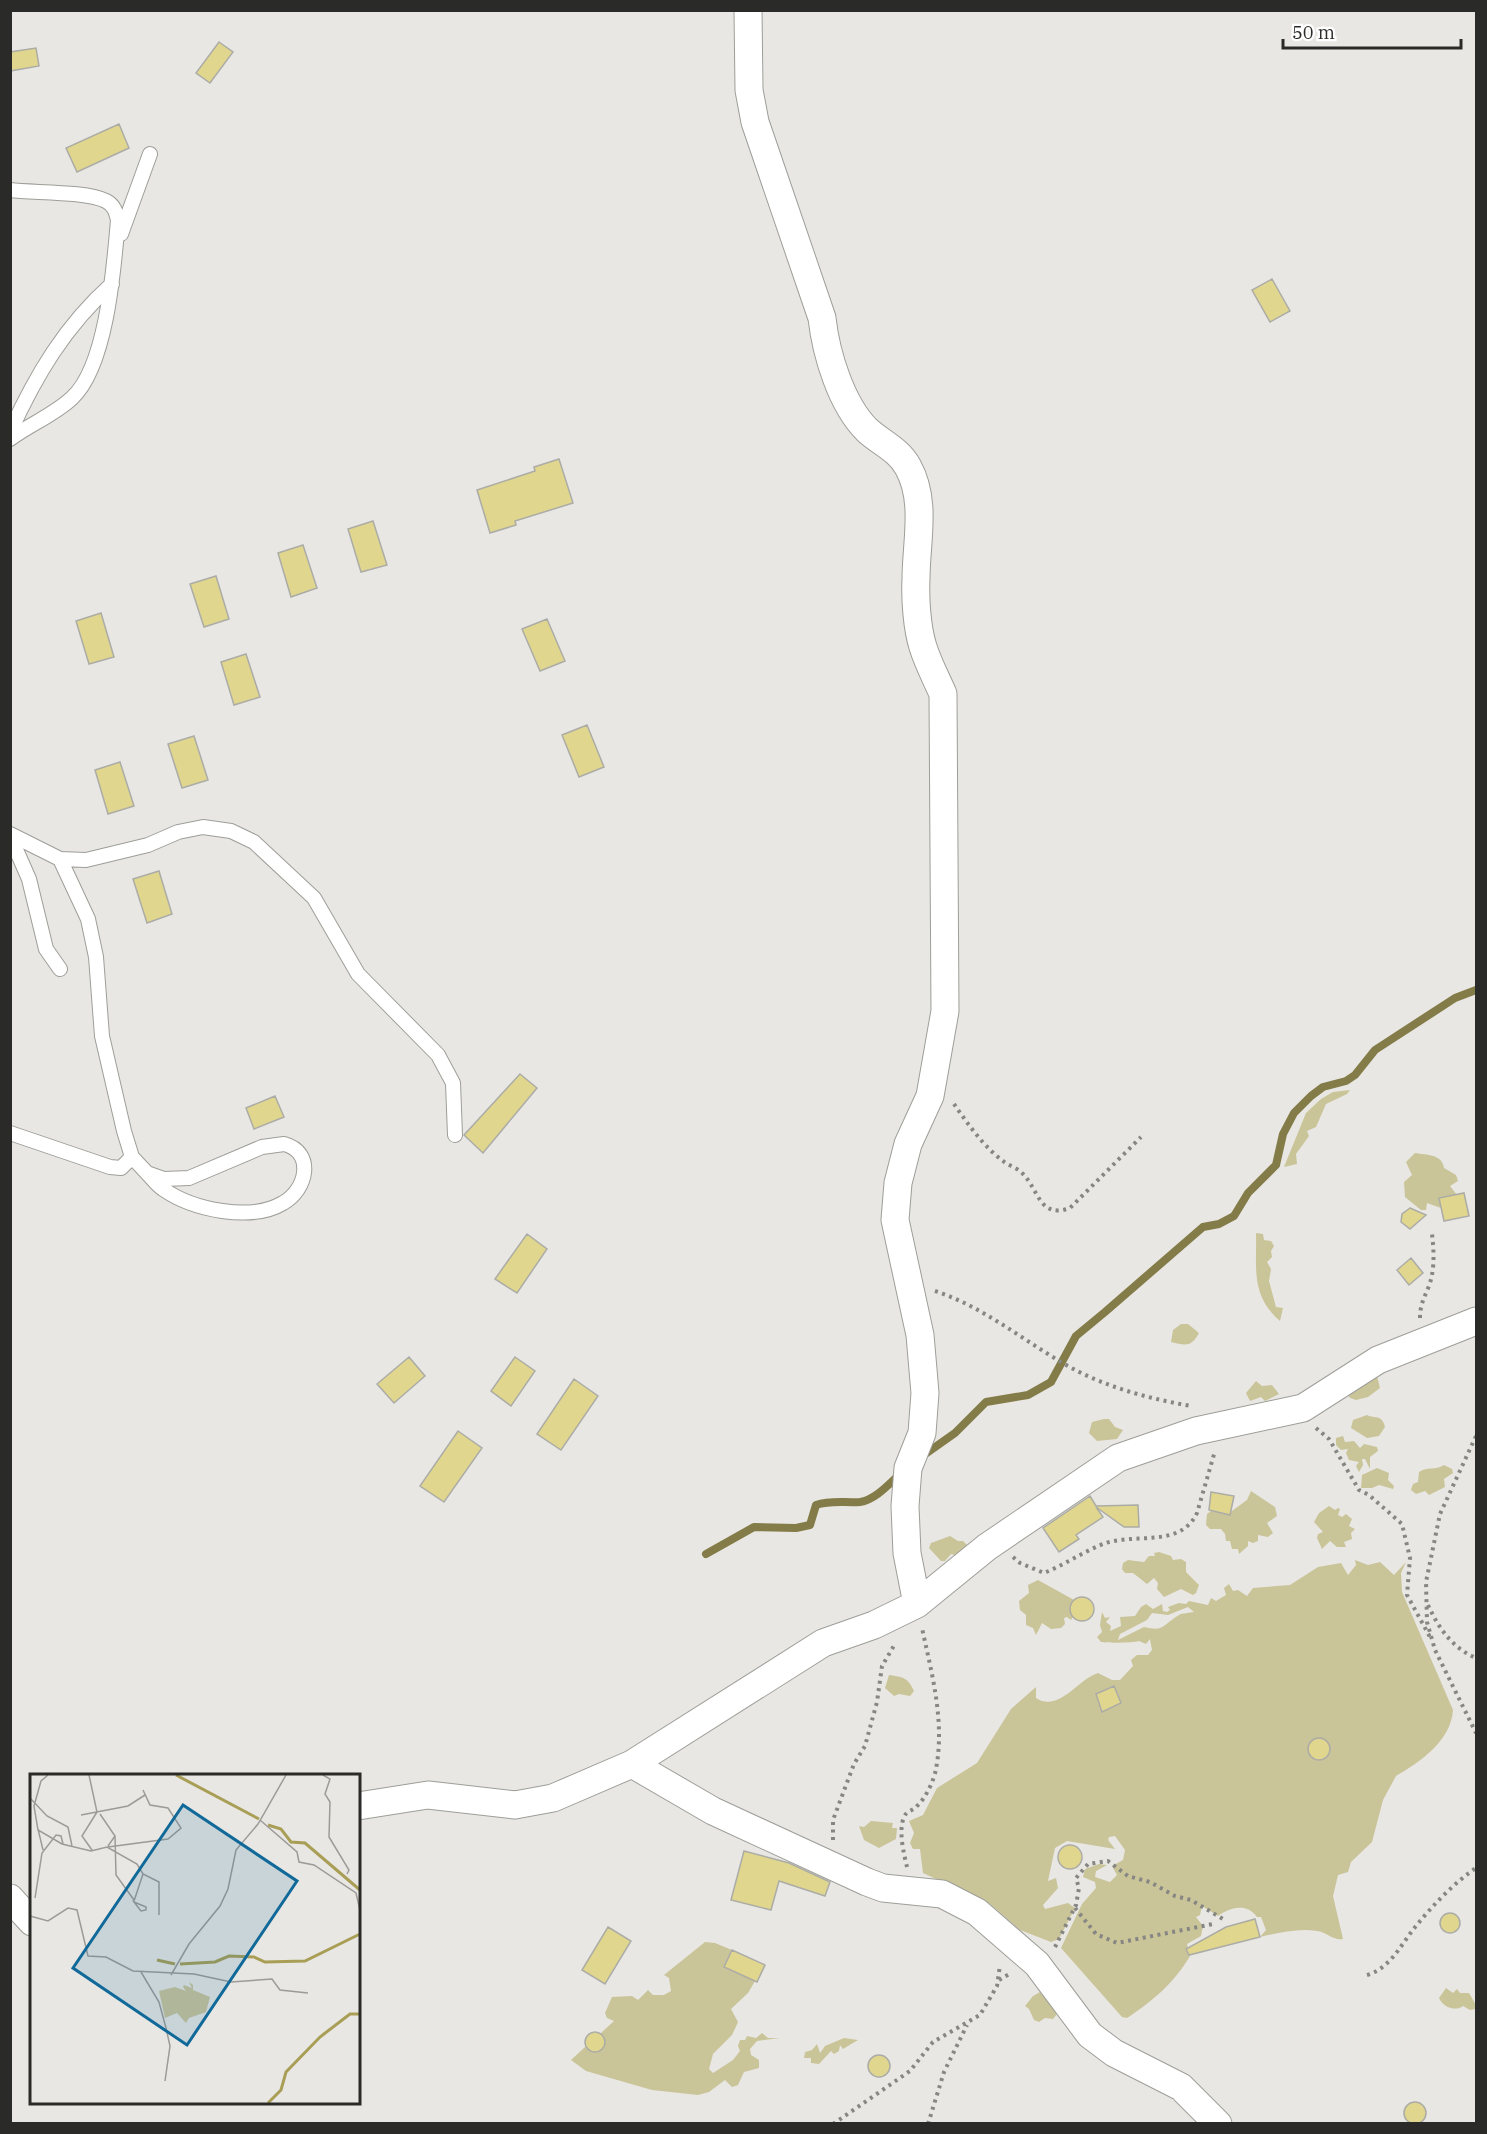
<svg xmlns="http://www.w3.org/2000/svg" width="1487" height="2134" viewBox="0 0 1487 2134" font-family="'IBM Plex Serif',serif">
<rect width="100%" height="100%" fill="#e8e7e3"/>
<path fill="#cac499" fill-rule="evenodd" d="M1350,1090L1347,1094L1326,1104L1316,1127L1307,1131L1309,1136L1296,1154L1297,1164L1284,1167L1306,1113L1321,1099L1333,1092Z
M1415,1153C1427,1155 1442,1154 1444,1168L1456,1175L1458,1181L1450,1186L1457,1195L1441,1208L1427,1203L1426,1210H1421L1405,1197L1404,1182L1412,1175L1406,1162Z
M1256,1233L1263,1234L1264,1240L1271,1241L1274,1246L1271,1251L1272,1257L1267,1262L1271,1269L1269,1281L1276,1307L1283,1308L1280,1321C1250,1295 1257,1268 1256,1233Z
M1181,1324H1188L1199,1333C1191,1348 1185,1345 1171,1342L1173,1330Z
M1377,1376L1380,1388L1368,1397L1356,1400L1350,1398L1346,1391Z
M1256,1381L1262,1386L1272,1385L1279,1394L1265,1401L1261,1397L1250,1401L1246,1393Z
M1367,1415C1375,1419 1382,1414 1385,1427L1379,1436L1367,1438L1351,1428L1353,1420Z
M1104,1419H1109L1115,1427L1123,1430L1117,1439L1097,1441L1089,1433L1092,1422Z
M1343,1436L1345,1442L1354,1441L1360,1448L1364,1444L1377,1447L1378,1451L1370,1457V1469L1365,1459H1362L1363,1465L1359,1472L1356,1466L1359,1462L1349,1460L1346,1453L1348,1449L1341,1450L1336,1445V1438Z
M1444,1465L1452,1469L1453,1473L1444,1479L1445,1487L1429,1495L1425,1491L1416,1494L1411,1490L1413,1484L1418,1482L1419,1472C1428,1466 1435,1471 1444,1465Z
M1377,1468L1389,1473L1388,1480L1394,1486L1393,1489L1379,1485L1372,1488H1361L1362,1475Z
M1251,1491L1275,1507L1277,1516L1267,1523L1273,1533L1268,1537L1258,1535V1541L1253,1543L1248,1541V1546L1239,1554L1238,1549H1232L1230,1541H1226L1225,1534L1221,1529H1210L1206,1525L1207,1514L1211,1511L1229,1513L1247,1500Z
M1329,1506L1335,1510L1338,1508L1340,1509L1338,1515L1342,1517L1346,1514L1352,1519L1349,1526L1355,1529L1351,1533L1352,1539L1344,1542L1346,1547H1337L1330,1541L1322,1549L1317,1538L1318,1534L1323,1532L1314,1522L1319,1513Z
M950,1536L958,1541H963L969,1547L958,1556L951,1554L945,1561H941L929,1548L931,1543Z
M1159,1552L1171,1556L1173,1560L1181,1559L1186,1562V1572L1199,1585L1196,1593L1193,1595L1181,1589L1164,1597L1157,1589L1158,1583L1154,1578L1147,1584L1133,1573H1125L1122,1569L1123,1563L1128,1560L1144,1562L1149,1556H1155L1154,1553Z
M1355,1560L1368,1565L1380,1562L1394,1575L1406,1562L1401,1573L1402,1592L1453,1710C1451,1741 1420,1762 1396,1776L1383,1800L1372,1842L1351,1862L1348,1872L1338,1875L1333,1896L1343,1939C1333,1941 1327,1932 1317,1931C1298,1928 1278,1933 1260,1937L1266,1930L1261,1917H1257C1247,1903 1231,1907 1218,1916L1202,1906L1200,1915L1196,1917L1203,1926L1201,1936L1187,1944L1190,1956C1174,1983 1154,2000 1127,2018L1122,2017L1061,1948L1082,1904L1096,1888L1095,1882L1083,1877L1085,1869L1099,1864L1107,1865L1096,1871L1095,1877L1110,1882L1117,1875L1112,1866L1123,1860L1125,1850L1115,1836L1109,1837L1108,1840L1115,1849L1067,1841L1055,1848L1048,1881L1056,1878L1058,1888L1043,1905L1045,1909L1068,1903L1075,1908L1059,1939L1051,1942L1020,1930L990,1904L923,1873L920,1849H913L910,1843L914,1833L909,1821L923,1815L937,1788L977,1763L1011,1709L1036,1687V1698C1059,1713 1078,1679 1098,1673L1112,1680H1120L1133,1666L1131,1660L1137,1655H1148L1152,1650L1150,1639L1146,1644L1139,1641C1133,1643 1108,1643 1101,1642L1097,1637L1102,1632L1100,1625L1102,1612L1105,1618L1110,1617L1106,1622L1111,1626L1110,1631L1121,1626L1120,1617L1135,1616L1141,1607L1146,1604L1153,1609L1162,1604L1163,1611L1167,1612L1170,1610L1168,1607L1179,1603L1186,1604L1189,1601L1208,1605L1211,1598L1216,1601L1226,1595L1224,1588L1229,1584L1233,1591L1238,1590L1247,1596L1253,1588L1290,1585L1318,1567L1341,1563L1348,1575L1356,1565ZM1188,1607L1194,1612C1190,1613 1182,1613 1179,1615C1162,1625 1165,1632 1144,1627L1118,1640L1120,1634L1147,1620L1152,1613L1168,1615Z
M1038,1580L1074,1600L1070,1606L1073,1617L1071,1620L1067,1617L1064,1618L1065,1624L1061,1628L1051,1629L1042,1623L1036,1635L1033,1628L1026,1625V1615L1020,1610L1019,1601L1029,1593L1028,1585Z
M889,1675C902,1677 908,1677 914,1691L910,1696L899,1694L894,1696L885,1688Z
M871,1821L893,1823L892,1828H897L896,1839L879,1848L864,1840L859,1826L864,1827Z
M705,1942L715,1943L732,1950L724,1967L755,1981L748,1993L731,2009L738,2022L732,2035L713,2054L709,2069L713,2073L733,2060L740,2051L738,2046L740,2040H745L747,2036L756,2038L762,2033L768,2038H780L757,2041L750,2049L751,2055L759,2060V2068L744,2072L738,2085L732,2087L725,2080L709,2092L698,2095L652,2090L586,2071L571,2060L585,2047L594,2052L603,2049L605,2042L601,2033L614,2021L607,2018L605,2013L612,1997L632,1996L638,2000L648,1990L653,1995H664L671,1991L669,1978L664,1975Z
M1446,1988L1453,1993L1457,1989L1460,1993H1469L1476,2005L1475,2009L1470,2010L1463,2006C1455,2012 1443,2007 1439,1998Z
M1040,1992L1045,1998H1050L1060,2010L1053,2019L1045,2018L1039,2022L1034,2020L1029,2009L1025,2006L1033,1996Z
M844,2038L858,2040L843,2049L840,2045L839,2051L834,2054L831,2051L819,2064L811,2063V2058H804L805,2052L812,2050L817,2044L820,2053L825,2046Z"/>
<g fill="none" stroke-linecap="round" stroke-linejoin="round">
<path stroke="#837b48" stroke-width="8" d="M921,1457L955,1433L986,1402L1028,1395L1051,1382L1076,1336L1105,1312L1203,1227L1219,1224L1234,1216L1248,1193L1276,1165L1283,1134L1294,1113L1311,1096L1323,1087L1346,1081L1355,1075L1375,1050L1455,998L1476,990
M706,1554L754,1527L796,1528L810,1525L816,1505C831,1500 845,1503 860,1502C875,1500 889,1484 900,1474"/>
</g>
<path fill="#e1d68d" stroke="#acaca7" stroke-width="1.5" d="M219,42L233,52L210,83L196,73Z
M36,48L39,66L10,71V52Z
M119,124L129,148L77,172L66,148Z
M1272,279L1290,311L1270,322L1252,290Z
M559,459L573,503L515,521L516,525L490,533L477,490L535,471L534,467Z
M373,521L387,565L361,572L348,529Z
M303,545L317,588L291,597L278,553Z
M216,576L229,619L204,627L190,584Z
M101,613L114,657L89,664L76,621Z
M547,619L565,661L540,671L522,629Z
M246,654L260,697L234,705L221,662Z
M587,725L604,767L579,777L562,735Z
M194,736L208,780L182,788L168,744Z
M120,762L134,806L108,814L95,770Z
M159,871L172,914L147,923L133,879Z
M520,1074L537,1088L483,1153L464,1135Z
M275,1096L284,1117L254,1129L246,1108Z
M1464,1193L1469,1216L1444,1221L1439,1198Z
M1410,1208L1426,1215L1410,1229L1401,1222L1402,1214Z
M527,1234L547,1249L517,1293L495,1279Z
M1411,1258L1423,1273L1409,1285L1397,1270Z
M409,1357L425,1376L394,1403L377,1384Z
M515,1357L535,1371L511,1406L491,1391Z
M574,1379L598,1396L561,1450L537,1434Z
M458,1431L482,1448L444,1502L420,1486Z
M1211,1492L1234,1496L1230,1515L1209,1510Z
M1090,1496L1096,1506L1138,1505L1139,1527H1124L1096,1507L1103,1517L1076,1535L1079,1539L1059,1552L1043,1528Z
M1070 1609a12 12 0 1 1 24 0a12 12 0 1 1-24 0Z
M1114,1686L1121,1703L1102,1712L1096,1694Z
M1308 1749a11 11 0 1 1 22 0a11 11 0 1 1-22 0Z
M1058 1857a12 12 0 1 1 24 0a12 12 0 1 1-24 0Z
M744,1851L789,1863L830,1882L825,1896L779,1881L771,1910L731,1900Z
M1440 1923a10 10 0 1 1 20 0a10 10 0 1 1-20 0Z
M1255,1919L1260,1937L1189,1955L1186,1949L1226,1927Z
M608,1927L631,1941L605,1984L582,1970Z
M732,1950L765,1965L757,1982L724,1967Z
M585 2042a10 10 0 1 1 20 0a10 10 0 1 1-20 0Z
M868 2066a11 11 0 1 1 22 0a11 11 0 1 1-22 0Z
M1404 2113a11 11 0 1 1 22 0a11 11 0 1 1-22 0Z"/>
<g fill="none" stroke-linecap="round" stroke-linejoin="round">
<g stroke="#9e9e99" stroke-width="16">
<path id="lane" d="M10,190C34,193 86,191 106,201C114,205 116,212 118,220C114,266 107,366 72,398C54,415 30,424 10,439
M121,234L150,154
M10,432C36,375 65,326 112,284
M10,834L60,859L86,860L148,845L178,832L203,827L231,831L254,842L314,898L358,974L438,1055L453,1083L455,1135
M10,836L29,879L46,949L60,969
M60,859L88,919L96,957L102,1036L124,1131L132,1157L147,1173
M10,1133L110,1167L121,1168L132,1157
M284,1144C315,1152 307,1190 283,1203C251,1222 193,1210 163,1189C157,1185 152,1178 147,1173L164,1179L189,1178L262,1147Z"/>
</g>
<g stroke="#9e9e99" stroke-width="29">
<path id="street" d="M748,10L749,90L755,122L822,318C826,354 841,404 867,430C881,443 898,449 908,467C927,501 916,542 916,579C915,599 917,628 923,647C928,663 936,678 943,694L945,1011L930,1096L908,1144L898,1183L895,1220L920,1335L925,1393L922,1433L908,1468L905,1506L907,1553L917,1604
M632,1764L713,1811L867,1882L883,1888L942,1894L977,1912L1037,1964L1090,2035L1114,2053L1181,2087L1218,2124
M358,1806L428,1795L515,1805L553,1798L632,1764L823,1643L874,1625L917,1604L987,1547L1118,1458L1196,1431L1303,1408L1378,1360L1476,1321
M10,1898L32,1922"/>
</g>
<path stroke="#868683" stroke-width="4" stroke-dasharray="3 4.5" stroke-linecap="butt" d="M954,1104C968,1124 983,1146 1003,1161C1009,1166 1018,1168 1023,1174C1039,1190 1039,1219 1070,1208L1141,1137
M935,1291C981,1306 1019,1337 1061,1362C1101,1386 1146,1398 1191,1406
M1420,1318C1420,1305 1424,1298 1429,1286C1435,1269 1434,1251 1432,1234
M1316,1428L1329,1439L1359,1490L1369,1495L1402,1524L1410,1558L1407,1595L1430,1637
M1476,1436L1440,1514L1426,1582L1427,1622L1435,1650L1476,1733
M1013,1557L1020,1563L1044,1573C1064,1565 1083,1552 1103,1544C1134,1532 1180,1549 1197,1513L1215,1451
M1428,1605C1438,1627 1452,1648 1476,1658
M833,1840V1820L854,1764L865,1746L877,1702L882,1666L895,1644
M907,1867C904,1854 898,1831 904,1817C907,1810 913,1811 917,1806C926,1798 934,1780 936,1769C945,1721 932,1675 922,1628
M1075,1908L1096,1934L1117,1943L1213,1924
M1055,1947L1076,1905L1079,1888L1076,1878L1088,1864L1108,1861L1128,1876L1150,1882L1175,1896L1191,1900L1223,1919
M1367,1975C1391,1968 1401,1944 1416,1926C1433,1905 1454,1883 1476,1868
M999,1980L1011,1973
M833,2124L910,2071L933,2042L980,2015L997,1986L1000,1965
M928,2124L944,2072L967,2025"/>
<use href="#lane" stroke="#fff" stroke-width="14"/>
<use href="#street" stroke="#fff" stroke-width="27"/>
</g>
<g transform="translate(30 1774)">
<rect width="330" height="330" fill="#e8e7e3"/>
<path d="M159,208L163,211V216L180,223L176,238L159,244L156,249L147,239L135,244L129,217L145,213L156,217L153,213L154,211L162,214Z" fill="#cac499"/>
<path fill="none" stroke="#a99e56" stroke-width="3" d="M146,1L229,45M238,51L251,55L261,68L275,69L330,116M127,186L145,190M150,190L185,188L199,182L224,183L235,188L275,187L330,160M238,329L251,316L256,298L290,263L320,240H330"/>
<path fill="none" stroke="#9c9b98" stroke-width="1.5" d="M18,1L11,7L4,32L8,56L32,70L61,77L77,73L107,90L113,100L129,108V141M59,1L67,38L52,62L62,76M293,1L300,5L295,20L300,28L299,63L319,96L317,100M0,24L17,42L38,53L42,72M70,40L85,62L78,72M51,41L98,32L115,21M230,46L267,78L269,88L284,91L326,119L330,136M8,55L13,76M85,62L86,101L104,126M78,73L138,65L151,54L138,34L120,31L113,16M5,124L12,79L26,61L31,62L33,70M104,127L113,100M104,128L116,133V136L111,137ZM0,142L18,147L38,134L47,136L58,182L76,183L103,197L164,200L201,208L242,205L250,216L278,219M111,198L129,228L136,254L140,272L135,307M141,201L159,170L190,132L198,115L206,76L228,50L256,1"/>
<path fill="#116999" fill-opacity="0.15" stroke="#116999" stroke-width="3" d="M153,31L267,107L157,271L43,194Z"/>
<rect width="330" height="330" fill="none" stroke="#2a2a28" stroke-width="3"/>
</g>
<rect width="1487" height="2134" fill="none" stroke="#2a2a28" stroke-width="24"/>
<path d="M1283 39v9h178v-9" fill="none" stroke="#2a2a28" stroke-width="3"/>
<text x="1292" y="39" font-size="18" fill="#2a2a28" stroke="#ffffff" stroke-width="4.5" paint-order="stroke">50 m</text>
</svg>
